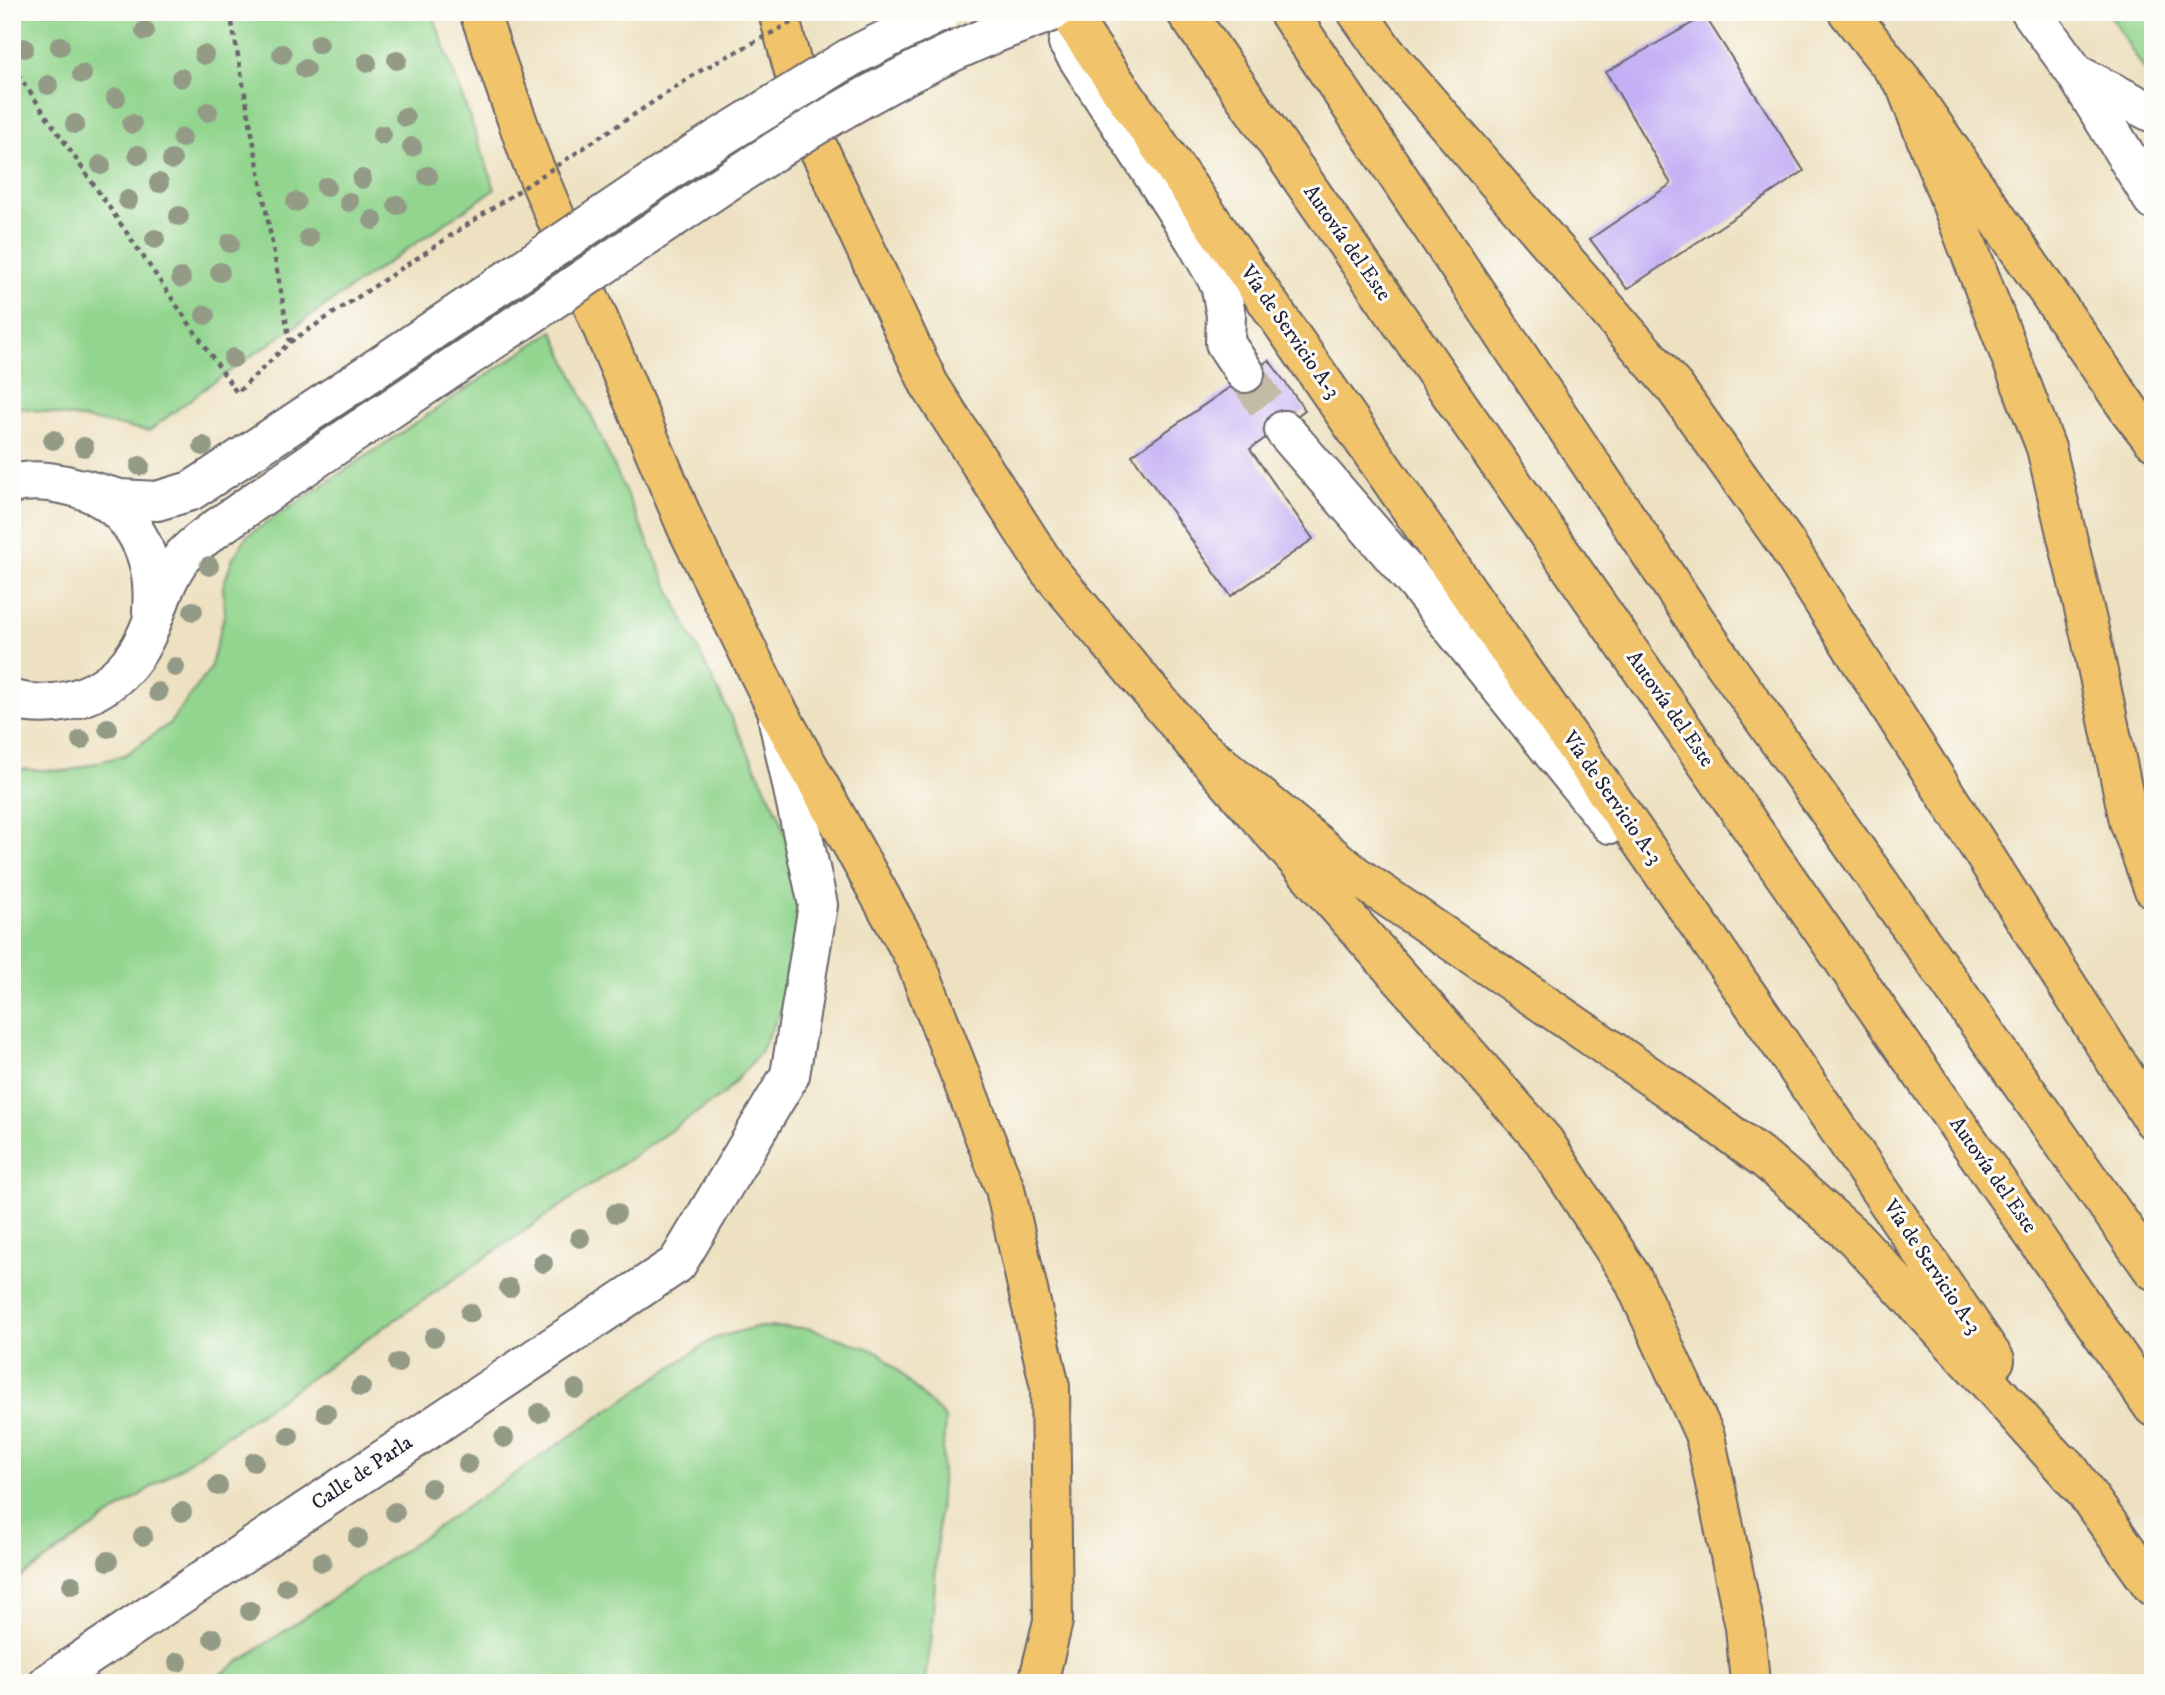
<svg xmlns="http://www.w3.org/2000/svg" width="2165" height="1695" viewBox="0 0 2165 1695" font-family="'IM FELL DW Pica',serif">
<rect width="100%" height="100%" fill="#fdfcf7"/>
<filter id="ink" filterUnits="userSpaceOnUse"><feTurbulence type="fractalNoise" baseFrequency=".0143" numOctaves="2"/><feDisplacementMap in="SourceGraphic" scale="14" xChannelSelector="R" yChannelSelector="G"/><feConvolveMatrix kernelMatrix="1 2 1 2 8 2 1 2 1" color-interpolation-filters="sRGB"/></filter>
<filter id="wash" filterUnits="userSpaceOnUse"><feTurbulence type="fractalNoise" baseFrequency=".00686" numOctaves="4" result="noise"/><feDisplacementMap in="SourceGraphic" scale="28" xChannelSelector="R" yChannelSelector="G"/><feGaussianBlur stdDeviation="1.57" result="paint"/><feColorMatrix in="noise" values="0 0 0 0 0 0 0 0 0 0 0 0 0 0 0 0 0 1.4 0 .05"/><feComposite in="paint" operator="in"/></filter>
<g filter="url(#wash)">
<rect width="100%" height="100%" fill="#ede1c1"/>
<path fill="#92d58e" stroke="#5a7c64" stroke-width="2" d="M12,12H432L495,189L208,386L149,431L12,406Z
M2108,12H2153V81L2150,79Z
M553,331L681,615L780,817L794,866L799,918L795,955L780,1013L758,1055L725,1093L12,1583V769L67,771L125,755L170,723L210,669L225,612L223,587L232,560L247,536Z
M755,1327L808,1328L879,1352L945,1418L931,1644L924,1683H208L713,1339Z"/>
<g id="blocks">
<path fill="#c3aff5" d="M1705,16L1804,171L1627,289L1590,239L1671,184L1606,72Z
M1269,360L1305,410L1250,449L1313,539L1231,596L1132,455Z"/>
</g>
</g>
<g filter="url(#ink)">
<use href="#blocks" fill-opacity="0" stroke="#69656a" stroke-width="2"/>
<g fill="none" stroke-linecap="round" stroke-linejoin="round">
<path stroke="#c4bba6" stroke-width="38" stroke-dasharray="38 19" stroke-linecap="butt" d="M1245,373L1284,430"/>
<g stroke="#69656a" stroke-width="42">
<path id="minor" d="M2031,12L2076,74L2153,200
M1068,43L1195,240L1220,284L1226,315L1225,343L1245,373
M2076,74L2153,113
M1284,430L1418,585L1610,824
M12,484C30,479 48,481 66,485C128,498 157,550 152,611
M84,489L120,499L157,501L191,491L362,378
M12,700C68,713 120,690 145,638C158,612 164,579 183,556C201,537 225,523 247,507C292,475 337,444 383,414
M48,1683L677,1264L790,1075L818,905L778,720"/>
</g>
<g stroke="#69656a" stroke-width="42">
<path id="major" d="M479,12L530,157L687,528L774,704L914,957L1005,1189L1050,1387L1053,1621L1038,1683
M778,12L809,128L929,384L1048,569L1193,742L1355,875L1670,1090L1766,1160L1855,1238L1973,1365L2080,1486
M1067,12L1748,996L1995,1360
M2066,1465L2153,1587"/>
</g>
<g stroke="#69656a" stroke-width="42">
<path id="highway" d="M1186,12L2153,1407
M1288,12L1724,663L2153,1270
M1357,12L1385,52L1675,388L1785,542L2153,1120
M1848,12L1905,84L2130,411L2153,440
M1905,84L2046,448L2091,638L2129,821L2153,888
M1193,742L1544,1141L1633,1279L1705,1436L1745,1627L1750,1683"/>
</g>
<path stroke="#69656a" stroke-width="4.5" stroke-dasharray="5 5" stroke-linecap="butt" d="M12,66L237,393L290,342L230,12"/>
<use href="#minor" stroke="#fff" stroke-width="38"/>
<use href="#major" stroke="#f1c36a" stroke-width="38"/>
<use href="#highway" stroke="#f1c36a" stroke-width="38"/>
<g stroke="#69656a" stroke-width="42" stroke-linecap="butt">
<path id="minor-bridge" d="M362,378L695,153L849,58L941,12
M383,414C470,356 556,298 642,239C772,151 902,63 1052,12"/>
</g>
<path stroke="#69656a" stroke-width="4.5" stroke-dasharray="5 5" stroke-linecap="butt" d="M290,342L700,71L811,12"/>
<use href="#minor-bridge" stroke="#fff" stroke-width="38"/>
</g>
<g fill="#939b87">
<circle cx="145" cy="31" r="10"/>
<circle cx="319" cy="44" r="10"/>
<circle cx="60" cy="46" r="10"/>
<circle cx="24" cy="48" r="10"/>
<circle cx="282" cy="54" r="10"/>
<circle cx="204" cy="55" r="10"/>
<circle cx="397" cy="60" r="10"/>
<circle cx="367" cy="63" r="10"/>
<circle cx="305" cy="69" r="10"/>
<circle cx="82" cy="74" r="10"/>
<circle cx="181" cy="78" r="10"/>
<circle cx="48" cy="85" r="10"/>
<circle cx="116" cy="98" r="10"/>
<circle cx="208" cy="112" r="10"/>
<circle cx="405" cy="117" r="10"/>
<circle cx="75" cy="124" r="10"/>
<circle cx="132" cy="124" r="10"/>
<circle cx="382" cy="135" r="10"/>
<circle cx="182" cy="138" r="10"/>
<circle cx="412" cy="147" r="10"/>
<circle cx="138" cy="155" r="10"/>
<circle cx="172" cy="160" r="10"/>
<circle cx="101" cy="165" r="10"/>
<circle cx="428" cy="176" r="10"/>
<circle cx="362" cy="179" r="10"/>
<circle cx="159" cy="183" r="10"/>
<circle cx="326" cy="187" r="10"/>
<circle cx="128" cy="200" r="10"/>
<circle cx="296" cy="202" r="10"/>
<circle cx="349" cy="202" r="10"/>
<circle cx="397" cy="205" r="10"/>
<circle cx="179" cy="216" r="10"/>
<circle cx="373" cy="220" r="10"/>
<circle cx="309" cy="238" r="10"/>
<circle cx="155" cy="239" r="10"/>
<circle cx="230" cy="243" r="10"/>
<circle cx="220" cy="272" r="10"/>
<circle cx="181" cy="278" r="10"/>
<circle cx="205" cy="315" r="10"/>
<circle cx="233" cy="358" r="10"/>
<circle cx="53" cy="440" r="10"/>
<circle cx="203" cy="446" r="10"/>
<circle cx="84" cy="447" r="10"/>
<circle cx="140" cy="466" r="10"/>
<circle cx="209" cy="566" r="10"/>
<circle cx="193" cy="611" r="10"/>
<circle cx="175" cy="667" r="10"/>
<circle cx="158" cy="692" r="10"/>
<circle cx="108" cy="728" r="10"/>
<circle cx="81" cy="740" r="10"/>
<circle cx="616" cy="1213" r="10"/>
<circle cx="580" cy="1238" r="10"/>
<circle cx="543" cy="1263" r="10"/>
<circle cx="509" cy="1288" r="10"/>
<circle cx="470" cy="1313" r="10"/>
<circle cx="434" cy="1337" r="10"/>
<circle cx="398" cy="1363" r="10"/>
<circle cx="361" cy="1387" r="10"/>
<circle cx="576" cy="1389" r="10"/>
<circle cx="326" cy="1413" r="10"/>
<circle cx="539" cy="1413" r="10"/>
<circle cx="289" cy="1436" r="10"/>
<circle cx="504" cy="1438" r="10"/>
<circle cx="254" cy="1462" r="10"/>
<circle cx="468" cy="1464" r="10"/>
<circle cx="218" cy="1486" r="10"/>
<circle cx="431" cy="1488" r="10"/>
<circle cx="182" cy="1512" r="10"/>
<circle cx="395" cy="1512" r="10"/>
<circle cx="143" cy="1536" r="10"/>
<circle cx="358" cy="1538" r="10"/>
<circle cx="108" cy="1561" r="10"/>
<circle cx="322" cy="1562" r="10"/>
<circle cx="72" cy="1585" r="10"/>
<circle cx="286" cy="1587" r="10"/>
<circle cx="250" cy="1611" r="10"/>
<circle cx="213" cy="1638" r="10"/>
<circle cx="178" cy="1662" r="10"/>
</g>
</g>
<g text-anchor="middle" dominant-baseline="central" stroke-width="6" stroke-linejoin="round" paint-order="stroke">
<g font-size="21" fill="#22223b" stroke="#fdfcf7">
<text transform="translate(1347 243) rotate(55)">Autovía del Este</text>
<text transform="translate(1290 332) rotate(55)">Vía de Servicio A-3</text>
<text transform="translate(1670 709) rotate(55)">Autovía del Este</text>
<text transform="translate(1612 798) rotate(55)">Vía de Servicio A-3</text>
<text transform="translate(1993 1175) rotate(55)">Autovía del Este</text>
<text transform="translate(1932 1267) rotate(56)">Vía de Servicio A-3</text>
<text transform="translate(362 1473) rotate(-34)">Calle de Parla</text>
</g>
</g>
<rect width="2165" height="1695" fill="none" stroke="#fdfcf7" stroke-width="42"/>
</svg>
